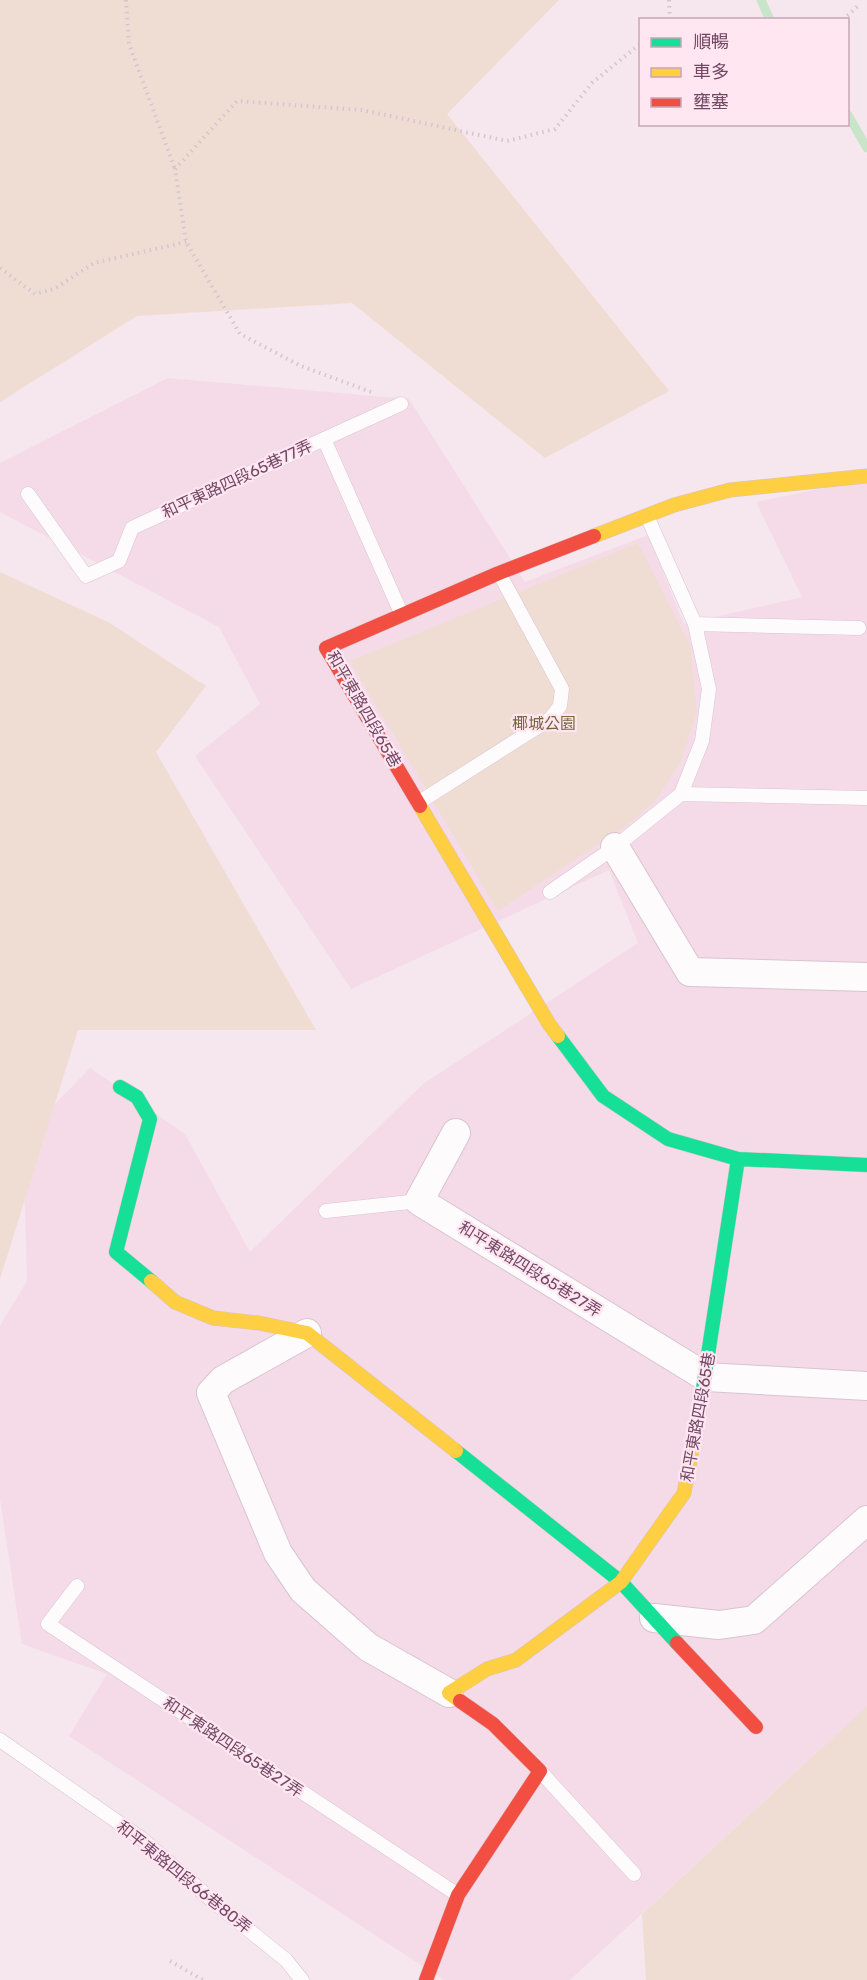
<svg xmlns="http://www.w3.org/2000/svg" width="867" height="1980" viewBox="0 0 867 1980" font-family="Rubik,'Noto Sans TC',sans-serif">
<rect width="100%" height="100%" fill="#f6e6ed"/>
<path fill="#f5dbe8" d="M168,378L409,399L525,582L648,535L684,624L802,597L756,502L867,479V1706L570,1980H444L69,1736L107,1674L22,1644L0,1499V1326L27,1281L23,1137L90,1068L185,1134L250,1252L423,1084L638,943L609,870L351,989L195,756L260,704L219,627L0,512V463Z"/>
<path fill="#efddd4" d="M0,0H559L447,114L669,391L545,458L352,303L137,316L0,402Z
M638,543L690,645L697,712L681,762L656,800L626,826L498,911L350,661Z
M0,572L108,622L206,686L156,752L316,1030H78L0,1279Z
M867,1706V1980H646L642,1914Z"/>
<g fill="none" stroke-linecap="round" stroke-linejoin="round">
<path stroke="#c8e5c9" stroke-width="9" d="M761,0L770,20
M848,115L867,148"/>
<g stroke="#d7c4cf" stroke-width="15">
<path id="lane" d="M324,439L401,404
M28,494L86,576L119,561L132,528L324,439L402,615
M695,624L859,628
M681,794L867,798
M418,803L550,719L560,706L562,689L499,573
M550,892L615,847L681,794L702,741L709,689L695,624L647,516
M326,1211L419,1201
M77,1586L48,1624L458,1895
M0,1740L142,1839L215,1903L286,1960L302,1980
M540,1771L634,1874"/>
</g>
<g stroke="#d7c4cf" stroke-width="30">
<path id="street" d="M615,847L690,972L867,977
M456,1133L419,1201L706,1377L867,1386
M307,1333L223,1380L211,1393L278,1553L303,1590L368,1647L449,1693
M654,1618L719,1625L754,1620L867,1520"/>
</g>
<g stroke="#d6c3cd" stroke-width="15">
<path id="fast" d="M558,1036L603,1096L668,1139L738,1159L867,1165
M120,1087L137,1097L150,1119L116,1252L151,1281
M700,1407L738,1159
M456,1451L621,1582L677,1643"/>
</g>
<g stroke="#d6c3cd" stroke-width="15">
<path id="slow" d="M594,536L674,505L730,490L867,476
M420,806L549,1024L558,1036
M151,1281L175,1302L213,1318L259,1323L307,1333L456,1451
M460,1701L449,1693L487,1669L516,1660L621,1582L684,1493L700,1407"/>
</g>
<g stroke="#d6c3cd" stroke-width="15">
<path id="jam" d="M420,806L326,648L499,573L594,536
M677,1643L756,1727
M426,1980L458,1895L540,1771L493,1724L460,1701"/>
</g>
<path stroke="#d4c5cf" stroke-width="4" stroke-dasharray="1.5 4.5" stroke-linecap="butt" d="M126,0L129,44L175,169
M669,0L670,20
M843,20L860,4
M0,268L35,294L54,289L94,263L186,242
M371,392L301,366L240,334L186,242L175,169L237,101L362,110L507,141L555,129L592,83L640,44
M170,1961L203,1980"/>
<use href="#lane" stroke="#fefbfc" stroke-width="14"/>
<use href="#street" stroke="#fefbfc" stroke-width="28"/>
<use href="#fast" stroke="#16e098" stroke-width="14"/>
<use href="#slow" stroke="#ffcf43" stroke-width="14"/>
<use href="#jam" stroke="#f24e42" stroke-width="14"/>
</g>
<g text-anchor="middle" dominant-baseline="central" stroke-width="4.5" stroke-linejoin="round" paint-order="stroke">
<g font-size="16" fill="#724865" stroke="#ffe6f1">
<text transform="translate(237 479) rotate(-25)">和平東路四段65巷77弄</text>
<text transform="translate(364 709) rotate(60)">和平東路四段65巷</text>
<text transform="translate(530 1269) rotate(32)">和平東路四段65巷27弄</text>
<text transform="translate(698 1417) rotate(-80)">和平東路四段65巷</text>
<text transform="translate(233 1747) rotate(34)">和平東路四段65巷27弄</text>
<text transform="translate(184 1877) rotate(39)">和平東路四段66巷80弄</text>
</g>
<g font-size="16" fill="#786640" stroke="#ffe6f1">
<text x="544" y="723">椰城公園</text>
</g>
</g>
<rect x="639" y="18" width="210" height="108" fill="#ffe6f1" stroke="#c7a7b9" stroke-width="1.5"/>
<rect x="651" y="38" width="30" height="9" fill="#16e098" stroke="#c7a7b9" stroke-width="1.5"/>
<text x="693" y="48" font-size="18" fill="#724865">順暢</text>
<rect x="651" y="68" width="30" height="9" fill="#ffcf43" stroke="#c7a7b9" stroke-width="1.5"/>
<text x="693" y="78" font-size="18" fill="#724865">車多</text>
<rect x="651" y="98" width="30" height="9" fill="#f24e42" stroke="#c7a7b9" stroke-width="1.5"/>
<text x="693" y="108" font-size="18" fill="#724865">壅塞</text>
</svg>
